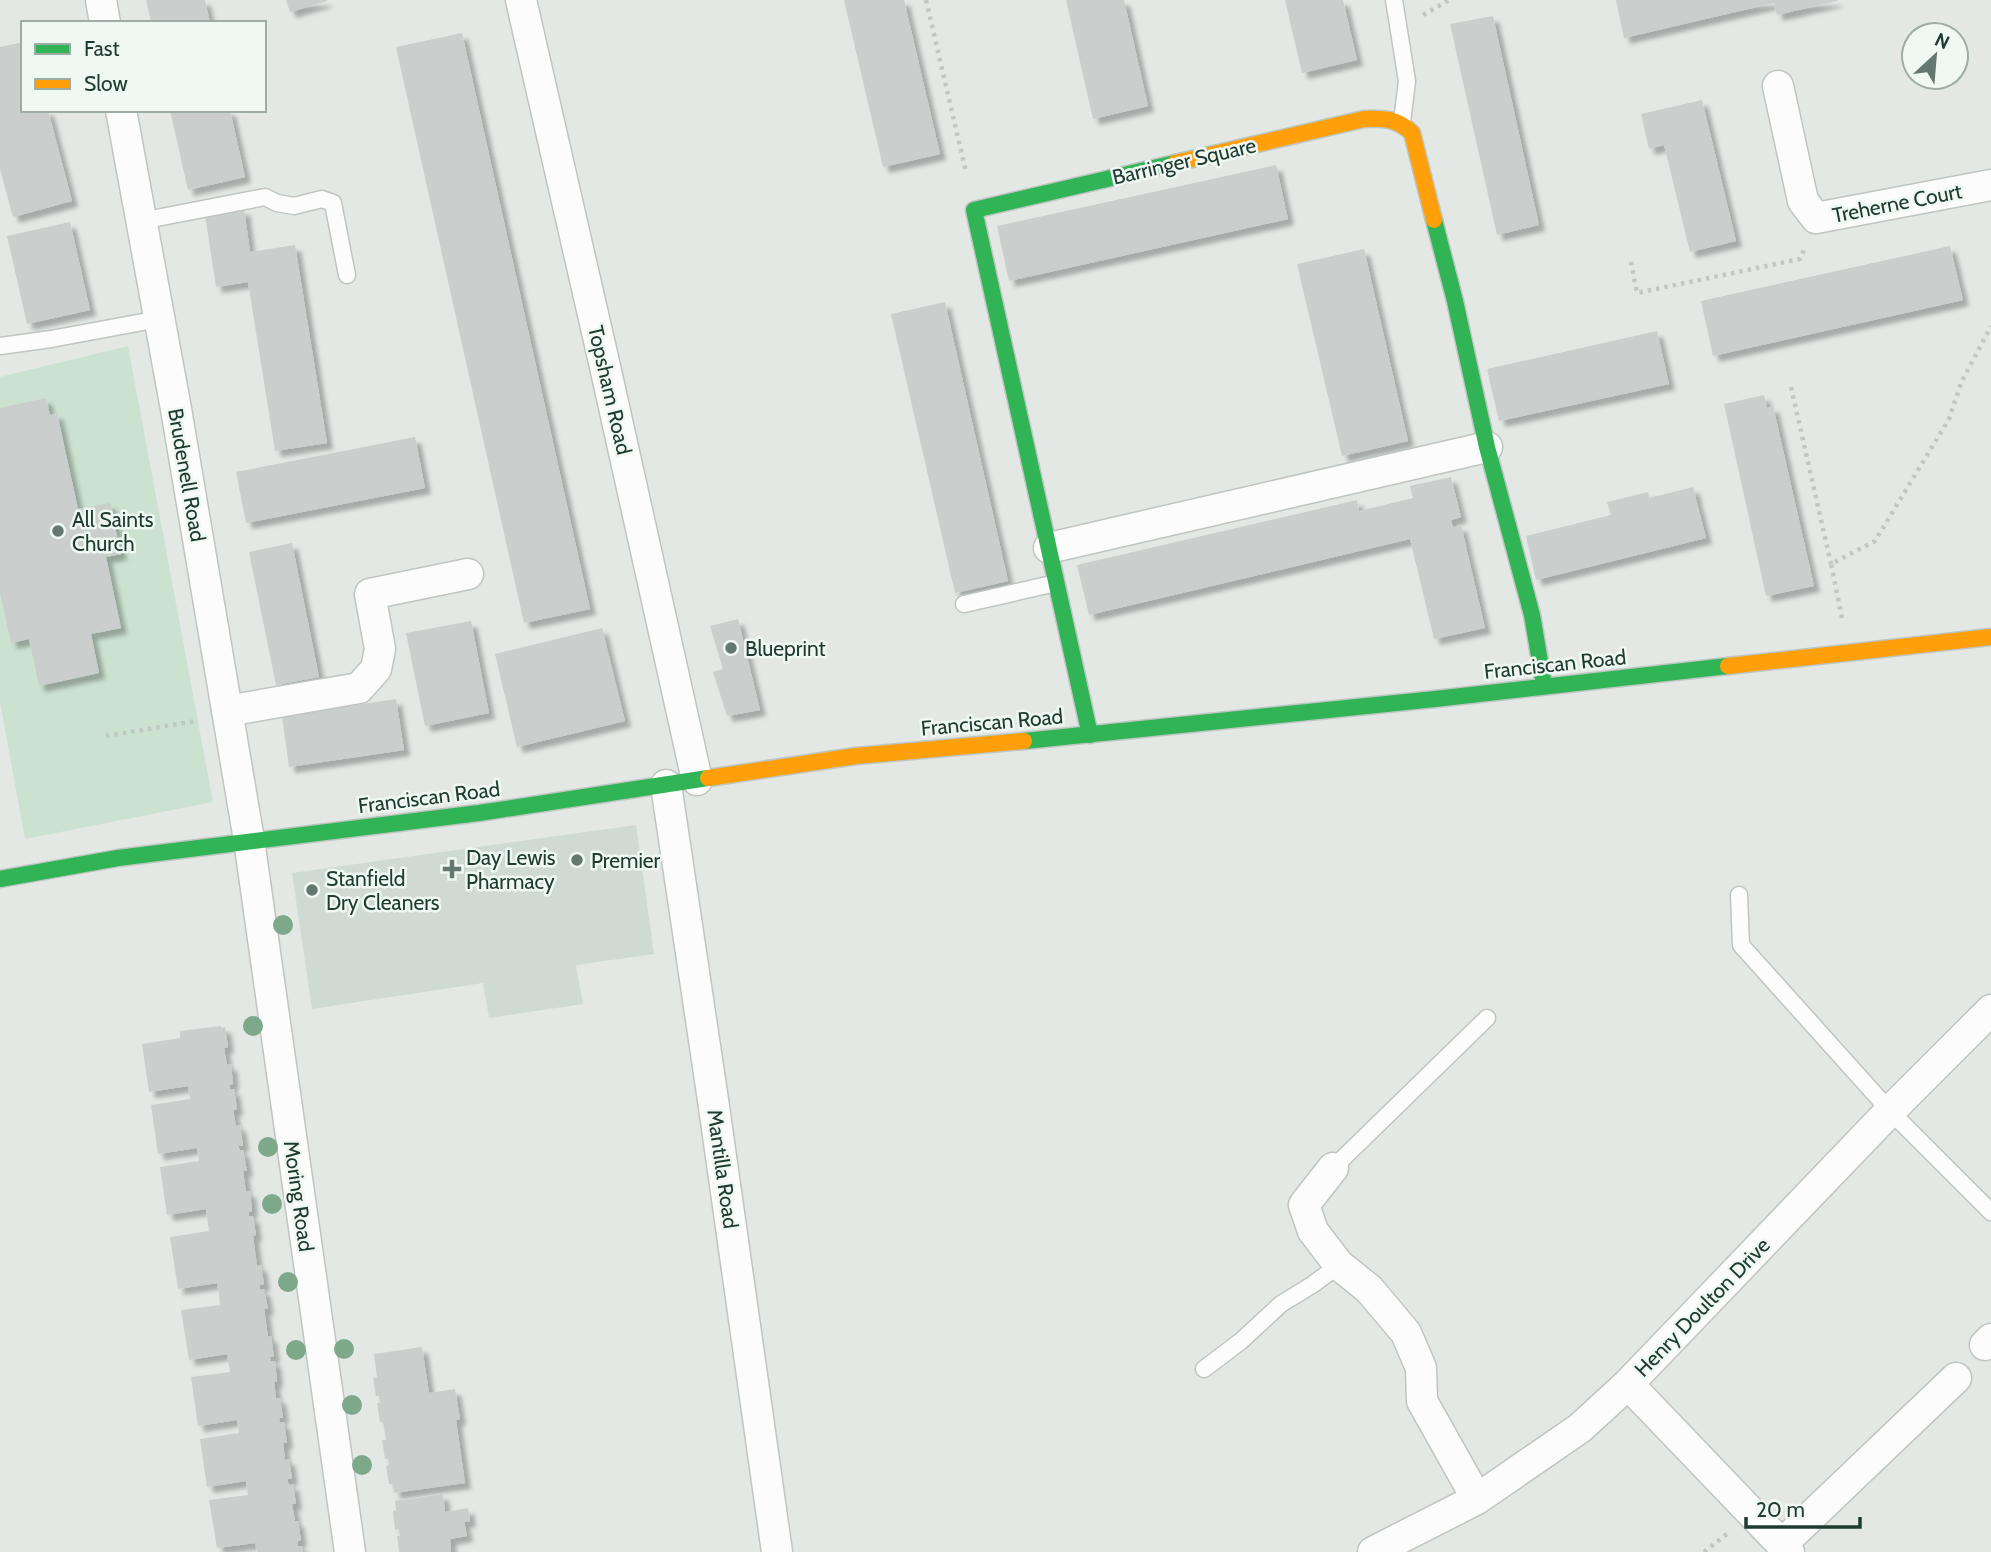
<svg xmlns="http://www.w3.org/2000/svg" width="1991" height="1552" viewBox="0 0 1991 1552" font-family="Cabin,sans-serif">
<defs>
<filter id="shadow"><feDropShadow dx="6" dy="6" stdDeviation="2" flood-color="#0004"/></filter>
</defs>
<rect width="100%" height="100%" fill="#e3e8e5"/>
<path fill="#d0dad5" d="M636,825L654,954L576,965L583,1004L489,1018L483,983L312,1009L292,873Z"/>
<path fill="#cbe2d0" d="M128,346L213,802L25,839L0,702V377Z"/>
<path fill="#cacfcd" filter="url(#shadow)" d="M146,0H205L210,23H151Z
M286,0H326L327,1L290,12Z
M844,0H904L940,154L883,167Z
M1066,0H1124L1148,106L1093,119Z
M1285,0H1343L1357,60L1302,73Z
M1616,0H1837V1L1777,15L1774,3L1624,38Z
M1493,16L1539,225L1497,235L1450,24Z
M462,33L590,609L524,623L396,47Z
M23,42V110H48L72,201L13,217L0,169V47Z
M1702,100L1736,241L1690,252L1664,145L1649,149L1641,114Z
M170,110H230L245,177L188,190Z
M1276,165L1288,219L1009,281L997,226Z
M244,209L250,252L295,245L327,443L275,451L248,282L216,287L205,215Z
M70,222L90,310L27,324L7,236Z
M1950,246L1963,300L1713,356L1701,301Z
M1364,249L1408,441L1342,456L1297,264Z
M945,302L1008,581L955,593L891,314Z
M1657,331L1669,384L1499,421L1487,369Z
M1764,395L1767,408L1773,406L1814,586L1766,596L1724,404Z
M46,398L50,415L57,413L78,509L110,503L121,554L106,557L121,628L91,634L99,673L39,686L29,639L11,643L0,593V408Z
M415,437L425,488L246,523L236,472Z
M1451,477L1461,517L1451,520L1453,527L1461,525L1485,628L1434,639L1410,539L1089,615L1077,565L1357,500L1359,511L1413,498L1410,486Z
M1693,487L1706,538L1536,580L1526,536L1611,515L1607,502L1648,492L1649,498Z
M292,543L319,677L276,685L249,552Z
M738,619L760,710L727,716L713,672L723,669L710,626Z
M471,621L489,713L425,726L406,633Z
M602,628L625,721L517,747L495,654Z
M396,699L404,750L289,767L282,716Z
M221,1026V1028L225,1027L228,1047L224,1048L227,1065L231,1064L233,1084L230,1085V1090L234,1089L237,1109L233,1110L236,1126L240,1125L243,1146H239V1148L240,1151L243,1150L247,1171H243L246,1192L250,1191L252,1211L249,1212V1216H253L256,1235L253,1236L257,1266L261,1265L264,1285H260V1290L264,1289L268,1309H264L268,1337L271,1336L274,1357H270L271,1361H275L277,1381L274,1382L276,1398H280L283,1418H279L280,1423L284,1422L287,1443H283L285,1460L289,1459L292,1479H288V1482L289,1485L293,1484L296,1504H292L295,1521H298L301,1541H297L298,1546H302L303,1552H257L255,1543L217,1548L209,1500L248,1495L246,1481L207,1487L200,1439L239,1433L238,1427L237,1420L198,1426L191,1377L230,1372L227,1354L189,1360L181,1310L220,1305L219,1294L217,1283L178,1289L170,1237L209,1231L206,1209L167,1215L160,1167L199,1161L197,1148L158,1154L151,1105L190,1099L188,1086L149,1092L142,1044L180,1038V1031Z
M422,1347L429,1393L455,1389L460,1419L456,1420L465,1483L394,1493L393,1484H389L386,1466L389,1465L388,1459H385L382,1440H386L383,1422H380L377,1403H380L379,1396H376L373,1378L377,1377L374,1354Z
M443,1494L445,1512L468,1508L470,1521L464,1522L467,1536L450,1539L451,1552H399L397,1536H400L399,1529L395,1530L393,1511L396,1510L395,1501Z"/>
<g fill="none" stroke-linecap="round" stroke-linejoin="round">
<g stroke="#c0c5c2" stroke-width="19">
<path id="lane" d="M1394,0L1407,81L1402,122
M141,221L265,197L277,203L294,206L322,199L333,203L347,275
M0,346L51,339L159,319
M964,604L1056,583
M1739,895L1741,945L1890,1111L1991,1212
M1333,1168L1487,1018
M1204,1369L1241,1341L1281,1304L1312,1285L1339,1265"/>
</g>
<g stroke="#c0c5c2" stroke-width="33">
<path id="street" d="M101,0L105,23
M521,0L606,371L697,780
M1778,86L1803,201L1816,218L1991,185
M121,110L176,409L249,840L350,1552
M1049,548L1487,447
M227,711L359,688L376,669L380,649L370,594L468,574
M666,785L713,1100L777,1552
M1333,1168L1304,1205L1313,1231L1339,1265L1369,1289L1406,1333L1421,1368L1422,1401L1477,1499
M1985,1345L1991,1339
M1628,1384L1789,1552
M1782,1544L1956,1378
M1373,1552L1477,1499L1580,1428L1628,1384L1890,1111L1991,1010"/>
</g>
<g stroke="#bec6c2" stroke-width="19">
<path id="fast" d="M1434,220L1455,301L1487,447L1532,615L1544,685
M1090,735L974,210L1175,163
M1024,741L1435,699L1728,666
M0,879L118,858L479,813L708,778"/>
</g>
<g stroke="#bec6c2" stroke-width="19">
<path id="slow" d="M1175,163L1364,119C1384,118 1398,119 1412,133L1434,220
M1728,666L1991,637
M708,778L856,756L1024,741"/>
</g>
<path stroke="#c0c8c5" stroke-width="4.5" stroke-dasharray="3.5 5" stroke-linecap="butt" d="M926,0L966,172
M1423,15L1449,0
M1631,262L1637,293L1800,259L1804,250
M1791,387L1831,564
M1842,618L1831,564L1875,541L1949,419L1961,383L1991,326
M106,736L196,721
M1704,1552L1727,1534"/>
<use href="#lane" stroke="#fbfcfb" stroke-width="16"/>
<use href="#street" stroke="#fbfcfb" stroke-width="30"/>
<use href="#fast" stroke="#30b455" stroke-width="16"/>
<use href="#slow" stroke="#ff9f0a" stroke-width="16"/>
</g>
<g fill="#7da98a">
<circle cx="283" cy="925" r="10"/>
<circle cx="253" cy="1026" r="10"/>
<circle cx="268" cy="1147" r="10"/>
<circle cx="272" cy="1204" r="10"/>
<circle cx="288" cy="1282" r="10"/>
<circle cx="344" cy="1349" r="10"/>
<circle cx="296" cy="1350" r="10"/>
<circle cx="352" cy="1405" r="10"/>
<circle cx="362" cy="1465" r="10"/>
</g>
<g fill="#647871" stroke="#f0f8f3" stroke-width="2.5">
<circle cx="58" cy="531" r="7"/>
<circle cx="731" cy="648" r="7"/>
<circle cx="577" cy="860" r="7"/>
<path d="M448.5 858.5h7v7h7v7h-7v7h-7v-7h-7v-7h7z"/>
<circle cx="312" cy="890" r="7"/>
</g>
<g text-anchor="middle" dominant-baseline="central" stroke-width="5" stroke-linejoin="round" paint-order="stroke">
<g font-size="21" fill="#203c32" stroke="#f0f8f3">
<text transform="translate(1184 161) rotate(-13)">Barringer Square</text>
<text transform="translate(1897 203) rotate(-11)">Treherne Court</text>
<text transform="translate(610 390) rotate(77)">Topsham Road</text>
<text transform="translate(187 475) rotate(80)">Brudenell Road</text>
<text transform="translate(1555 664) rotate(-6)">Franciscan Road</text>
<text transform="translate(992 722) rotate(-5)">Franciscan Road</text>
<text transform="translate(429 797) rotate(-7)">Franciscan Road</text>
<text transform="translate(723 1169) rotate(82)">Mantilla Road</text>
<text transform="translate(299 1196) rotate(82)">Moring Road</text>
<text transform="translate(1702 1307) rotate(-46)">Henry Doulton Drive</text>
</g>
<g font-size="21" fill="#203c32" stroke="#f0f8f3" text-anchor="start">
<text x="72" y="519">All Saints<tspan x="72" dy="24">Church</tspan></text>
<text x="745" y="648">Blueprint</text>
<text x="466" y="857">Day Lewis<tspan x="466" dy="24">Pharmacy</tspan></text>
<text x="591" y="860">Premier</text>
<text x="326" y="878">Stanfield<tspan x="326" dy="24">Dry Cleaners</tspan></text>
</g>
</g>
<rect x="21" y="21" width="245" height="91" fill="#f0f8f3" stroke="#9dada6" stroke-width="2"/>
<rect x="35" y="44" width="35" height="10" fill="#30b455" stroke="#9dada6" stroke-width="2"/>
<text x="84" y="56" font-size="21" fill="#203c32">Fast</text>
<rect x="35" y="79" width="35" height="10" fill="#ff9f0a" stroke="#9dada6" stroke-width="2"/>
<text x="84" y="91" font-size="21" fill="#203c32">Slow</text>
<g transform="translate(1935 56) rotate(26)"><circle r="33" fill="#f0f8f3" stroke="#9dada6" stroke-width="2"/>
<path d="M0-5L12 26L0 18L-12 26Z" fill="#647871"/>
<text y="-10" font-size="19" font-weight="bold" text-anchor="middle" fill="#203c32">N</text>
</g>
<path d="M1746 1517v10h114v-10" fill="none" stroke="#203c32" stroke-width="3.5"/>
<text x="1756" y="1517" font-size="21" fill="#203c32" stroke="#f0f8f3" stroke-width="5" paint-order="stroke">20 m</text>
</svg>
